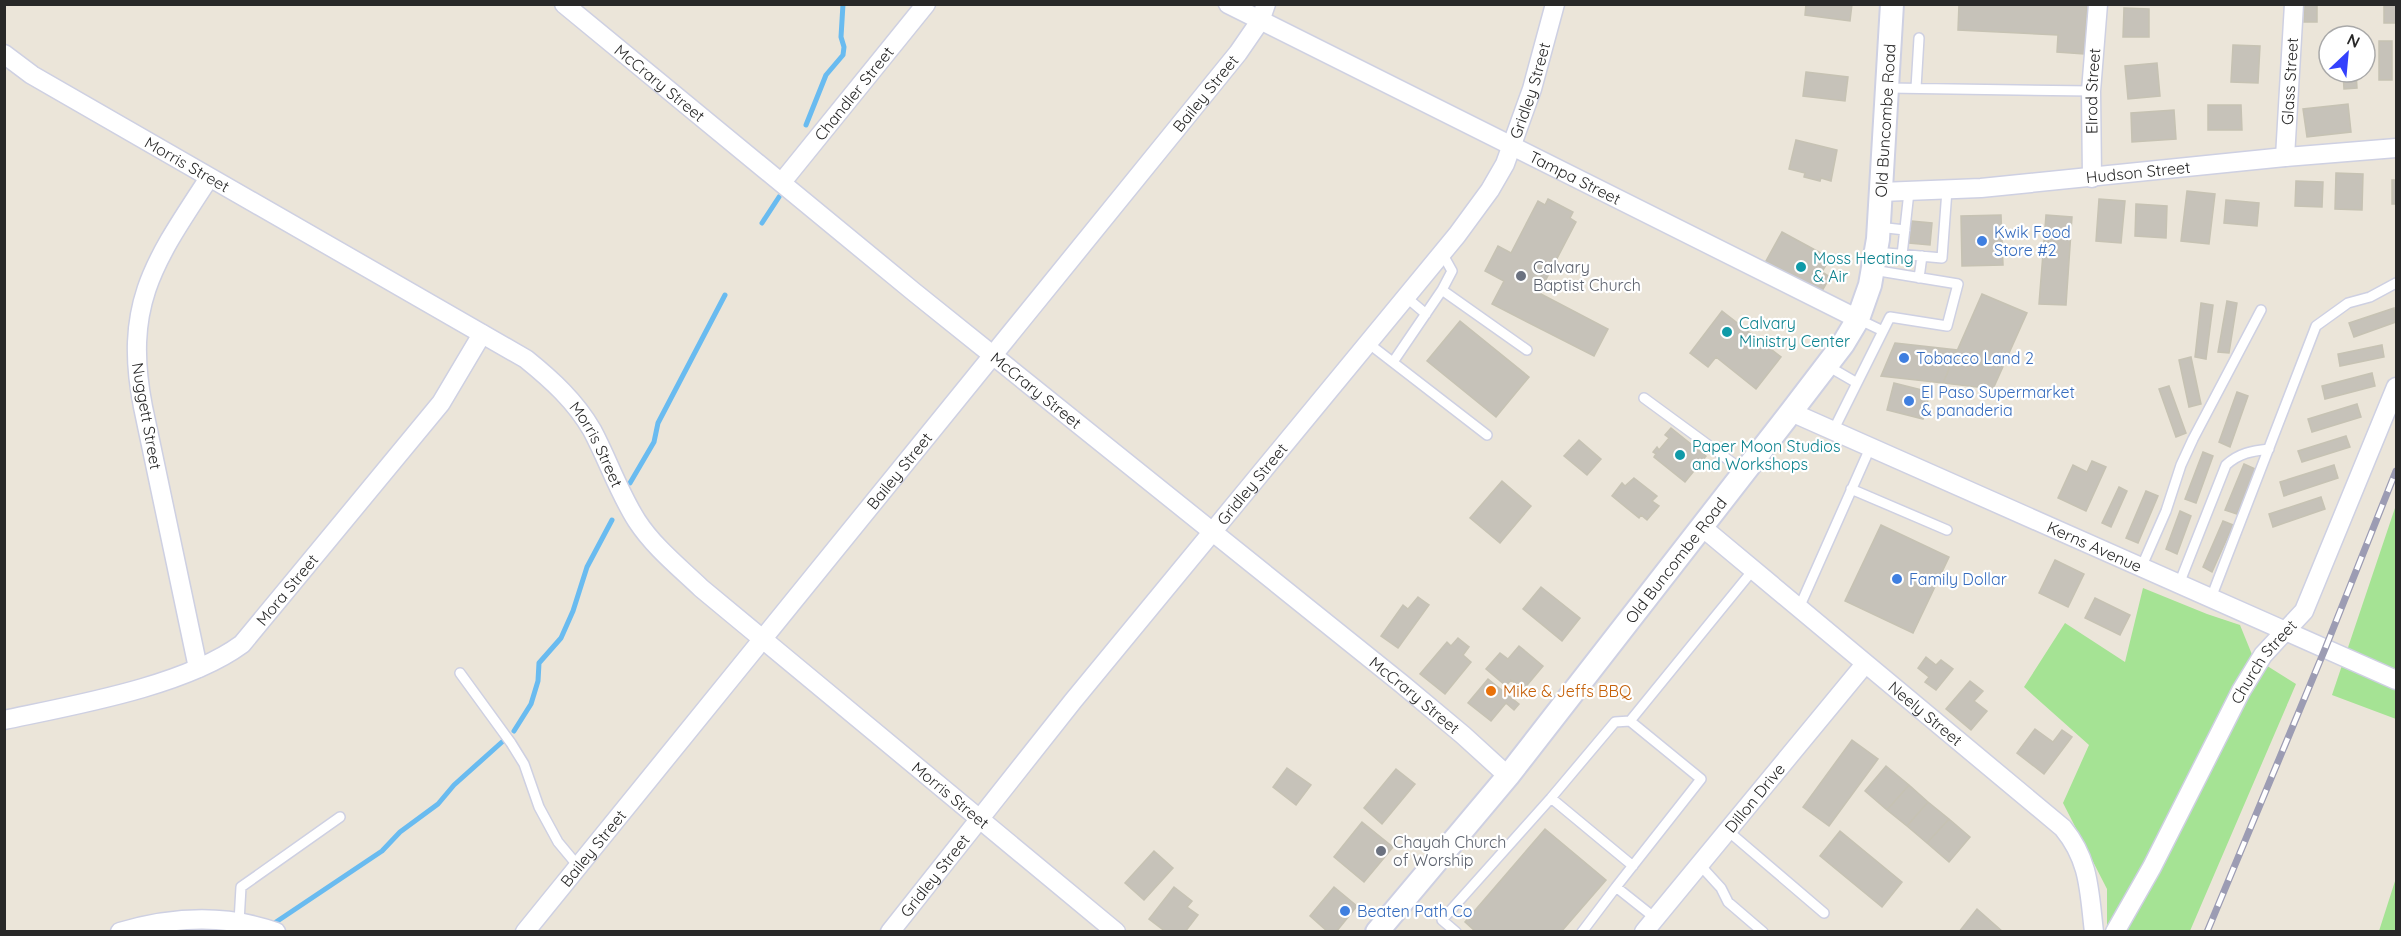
<svg xmlns="http://www.w3.org/2000/svg" width="2401" height="936" viewBox="0 0 2401 936" font-family="Quicksand,sans-serif">
<rect width="100%" height="100%" fill="#ebe5d9"/>
<path fill="#a5e394" d="M2396,505V719L2332,695Z
M2143,588L2207,614L2240,625L2253,657L2296,684L2190,931H2107V889L2063,803L2089,745L2024,687L2065,623L2125,662Z
M2396,878V931H2379Z"/>
<g fill="none" stroke-linecap="round" stroke-linejoin="round">
<path stroke="#69bbf0" stroke-width="5" d="M806,125L826,75L843,55L844,47L841,37L843,4
M762,223L779,197
M630,483L654,442L658,423L725,295
M514,731L531,704L538,681L539,663L561,638L573,611L587,567L612,520
M276,922L382,851L400,832L438,804L454,785L502,742"/>
</g>
<path fill="#c6c2b9" stroke="#c6c2b3" stroke-width="1.5" d="M1806,4H1852L1850,21L1805,15Z
M1959,4H2087L2084,54L2057,52L2058,35L1958,30Z
M2305,4H2317V22H2304Z
M2384,4H2396V23H2384Z
M2124,8L2149,9V37H2123Z
M2379,41H2392V80H2379Z
M2233,45L2260,46L2258,83L2231,82Z
M2157,63L2160,96L2128,99L2125,66Z
M1806,72L1848,77L1845,101L1803,96Z
M2343,72H2356L2357,88L2344,89Z
M2348,104L2351,132L2307,137L2303,109Z
M2208,105H2241L2242,130H2208Z
M2174,110L2176,139L2132,142L2131,113Z
M1796,140L1837,150L1831,181L1821,178L1820,181L1804,177L1805,173L1789,169Z
M2336,173L2363,174L2362,210L2335,209Z
M2392,180H2396V204H2392Z
M2296,181L2323,182L2322,207L2295,206Z
M2187,191L2215,194L2209,244L2181,241Z
M1548,199L1573,212L1570,218L1576,222L1539,293L1608,329L1594,356L1492,304L1504,281L1485,271L1498,246L1511,253L1538,201L1545,205Z
M2099,199L2125,201L2121,243L2096,241Z
M2226,200L2259,203L2257,226L2224,223Z
M2136,204L2167,206L2166,238L2135,236Z
M2001,215L2003,265L1962,266L1961,216Z
M2046,215L2072,217L2066,305L2039,304Z
M1911,221L1932,223L1930,245L1909,243Z
M1782,232L1830,258L1822,272L1830,277L1822,291L1766,261Z
M1982,294L2027,313L1993,389L1943,383Z
M2227,301L2237,303L2229,353L2218,352Z
M2201,303L2213,305L2206,359L2195,357Z
M2394,308L2396,322L2354,337L2349,323Z
M1722,311L1781,357L1756,389L1716,357L1708,367L1690,353Z
M1460,321L1529,377L1496,417L1427,361Z
M1895,343L1957,350L1943,383L1881,376Z
M2382,345L2384,357L2340,366L2338,354Z
M2191,357L2201,404L2189,407L2179,360Z
M2372,373L2375,386L2325,399L2322,386Z
M1894,383L1930,392L1923,419L1887,410Z
M2169,386L2186,433L2176,437L2159,389Z
M2237,392L2248,396L2230,447L2219,442Z
M2357,404L2361,417L2312,432L2308,419Z
M1671,428L1706,456L1685,482L1654,457L1656,454L1653,452L1657,447L1659,450L1669,438L1665,435Z
M2346,436L2350,447L2302,462L2298,451Z
M1579,440L1601,459L1587,475L1564,456Z
M2203,452L2213,456L2196,503L2185,499Z
M2092,461L2106,467L2086,511L2058,498L2073,465L2087,472Z
M2244,464L2255,469L2237,514L2225,510Z
M2334,465L2338,478L2284,496L2280,482Z
M1634,478L1657,496L1652,501L1659,506L1647,520L1641,515L1639,518L1612,496L1622,483L1625,486Z
M1502,481L1531,506L1500,543L1470,518Z
M2119,487L2127,491L2111,527L2102,523Z
M2146,491L2158,496L2138,543L2126,538Z
M2321,497L2325,509L2273,527L2269,514Z
M2180,511L2191,516L2177,554L2166,549Z
M2223,521L2233,525L2212,572L2203,567Z
M1881,525L1949,557L1913,633L1845,601Z
M2055,560L2084,574L2068,607L2039,593Z
M1541,587L1580,618L1562,641L1523,609Z
M1418,597L1429,605L1398,648L1381,636L1403,605L1408,609Z
M2095,598L2130,615L2120,635L2085,618Z
M1458,638L1469,647L1463,655L1471,662L1445,694L1420,674L1447,642L1451,646Z
M1519,646L1543,666L1523,690L1511,680L1506,686L1486,669L1500,653L1508,659Z
M1926,657L1936,665L1941,660L1953,669L1936,690L1925,682L1929,677L1918,668Z
M1488,679L1519,704L1514,710L1506,703L1491,721L1468,703Z
M1970,681L1983,691L1974,701L1987,711L1971,730L1946,709Z
M2035,729L2053,742L2062,730L2072,737L2044,774L2017,753Z
M1852,740L1878,759L1829,826L1803,807Z
M1886,766L1909,785L1887,810L1865,791Z
M1287,768L1311,785L1296,805L1273,787Z
M1396,769L1415,784L1382,824L1364,808Z
M1909,785L1928,802L1907,826L1887,810Z
M1928,802L1949,819L1927,843L1907,826Z
M1949,819L1970,837L1949,862L1927,843Z
M1362,822L1393,847L1364,882L1334,857Z
M1545,829L1606,880L1561,932H1476L1465,922Z
M1840,831L1902,882L1882,907L1820,856Z
M1154,851L1173,868L1144,900L1125,883Z
M1174,887L1192,901L1187,907L1198,915L1185,932H1166L1149,919Z
M1334,887L1357,906L1336,932H1328L1310,916Z
M1977,909L2003,932H1959Z"/>
<g fill="none" stroke-linecap="round" stroke-linejoin="round">
<g stroke="#ced0e2" stroke-width="12">
<path id="service" d="M1888,88L2091,91
M1916,88L1919,38
M1878,227L1905,230
M1876,252L1942,258L1947,190
M1902,255L1909,192
M1919,278L1922,256
M1442,290L1452,271L1442,253
M1406,297L1426,314
M1858,319L1883,331
M1368,343L1487,435
M1393,362L1442,290L1527,350
M1826,365L1857,383
M1644,398L1745,472
M1833,431L1890,317L1947,326L1958,284L1873,270
M1851,489L1947,530
M2141,568L2166,511L2181,465L2193,439L2261,310
M2179,584L2226,465C2239,453 2252,451 2269,449
M2211,598L2316,326L2348,303L2370,297L2396,283
M1799,608L1870,448
M460,673L511,743L524,764L539,807L558,842L578,866
M1551,798L1633,866
M1728,831L1824,913
M1700,865L1721,888L1728,902L1763,932
M1616,887L1701,779L1630,721L1753,570
M239,922L241,887L340,817
M1456,932L1442,920L1551,798L1615,722L1630,721
M1582,932L1616,887L1655,918"/>
</g>
<g stroke="#ced0e2" stroke-width="21">
<g id="minor">
<path id="s1" d="M564,4L914,292L1402,684L1463,735L1508,776"/>
<path id="s2" d="M1228,4L1858,319"/>
<path id="s3" d="M4,54L32,75L526,359C552,380 575,401 592,430C608,460 619,493 637,521C654,547 679,567 701,588L1116,932"/>
<path id="s4" d="M2285,157L2294,4"/>
<path id="s5" d="M2092,178L2091,91L2098,4"/>
<path id="s6" d="M782,182L926,4"/>
<path id="s7" d="M1881,192L1981,188L2285,157L2396,148"/>
<path id="s8" d="M1791,412L2396,680"/>
<path id="s9" d="M1702,527L2063,828C2090,861 2089,891 2094,932"/>
<path d="M198,668L143,407C123,304 154,262 209,178"/>
<path id="s10" d="M4,720C75,705 185,686 242,644L441,403L482,334"/>
<path d="M120,932C171,917 226,914 276,932"/>
<path id="s11" d="M525,932L1238,53L1260,21L1266,4"/>
<path id="s12" d="M890,932L1073,701L1457,235L1490,190L1505,164L1532,89L1555,4"/>
<path id="s13" d="M1644,932L1865,664"/>
<path id="s14" d="M2115,932L2152,867L2241,691L2263,655L2304,611L2396,387"/>
</g>
</g>
<g stroke="#ced0e2" stroke-width="26">
<g id="tertiary">
<path id="s15" d="M1377,932L1508,776L1791,412L1843,344L1858,319L1870,285L1878,239L1892,4"/>
</g>
</g>
<use href="#service" stroke="#fff" stroke-width="9"/>
<use href="#minor" stroke="#fff" stroke-width="18"/>
<use href="#tertiary" stroke="#fff" stroke-width="22"/>
<g stroke="#9c9cb3" stroke-width="7">
<path id="rail" d="M2207,932L2325,649L2396,471"/>
</g>
<use href="#rail" stroke="#fff" stroke-width="4.5" stroke-dasharray="14" stroke-linecap="butt"/>
</g>
<g fill="#3f7fe0" stroke="#fff" stroke-width="2">
<circle cx="1982" cy="241" r="6"/>
<circle cx="1904" cy="358" r="6"/>
<circle cx="1909" cy="401" r="6"/>
<circle cx="1897" cy="579" r="6"/>
<circle cx="1345" cy="911" r="6"/>
</g>
<g fill="#0f9aa8" stroke="#fff" stroke-width="2">
<circle cx="1801" cy="267" r="6"/>
<circle cx="1727" cy="332" r="6"/>
<circle cx="1680" cy="455" r="6"/>
</g>
<g fill="#6b7280" stroke="#fff" stroke-width="2">
<circle cx="1521" cy="276" r="6"/>
<circle cx="1381" cy="851" r="6"/>
</g>
<circle fill="#e8710a" stroke="#fff" stroke-width="2" cx="1491" cy="691" r="6"/>
<g text-anchor="middle" dominant-baseline="central" stroke-width="4.5" stroke-linejoin="round" paint-order="stroke">
<g font-size="16" fill="#282828" stroke="#fff">
<text stroke="none"><textPath href="#s4" startOffset="76">Glass Street</textPath></text>
<text stroke="none"><textPath href="#s1" startOffset="124">McCrary Street</textPath></text>
<text stroke="none"><textPath href="#s12" startOffset="1062">Gridley Street</textPath></text>
<text stroke="none"><textPath href="#s5" startOffset="87">Elrod Street</textPath></text>
<text stroke="none"><textPath href="#s11" startOffset="1080">Bailey Street</textPath></text>
<text stroke="none"><textPath href="#s6" startOffset="114">Chandler Street</textPath></text>
<text stroke="none"><textPath href="#s15" startOffset="981">Old Buncombe Road</textPath></text>
<text stroke="none"><textPath href="#s3" startOffset="214">Morris Street</textPath></text>
<text stroke="none"><textPath href="#s7" startOffset="258">Hudson Street</textPath></text>
<text stroke="none"><textPath href="#s2" startOffset="388">Tampa Street</textPath></text>
<text stroke="none"><textPath href="#s1" startOffset="610">McCrary Street</textPath></text>
<text transform="translate(147 416) rotate(80)">Nuggett Street</text>
<text stroke="none"><textPath href="#s3" startOffset="717">Morris Street</textPath></text>
<text stroke="none"><textPath href="#s11" startOffset="594">Bailey Street</textPath></text>
<text stroke="none"><textPath href="#s12" startOffset="576">Gridley Street</textPath></text>
<text stroke="none"><textPath href="#s8" startOffset="332">Kerns Avenue</textPath></text>
<text stroke="none"><textPath href="#s15" startOffset="477">Old Buncombe Road</textPath></text>
<text stroke="none"><textPath href="#s10" startOffset="322">Mora Street</textPath></text>
<text stroke="none"><textPath href="#s14" startOffset="309">Church Street</textPath></text>
<text stroke="none"><textPath href="#s1" startOffset="1096">McCrary Street</textPath></text>
<text stroke="none"><textPath href="#s9" startOffset="291">Neely Street</textPath></text>
<text stroke="none"><textPath href="#s3" startOffset="1221">Morris Street</textPath></text>
<text stroke="none"><textPath href="#s13" startOffset="174">Dillon Drive</textPath></text>
<text stroke="none"><textPath href="#s11" startOffset="108">Bailey Street</textPath></text>
<text stroke="none"><textPath href="#s12" startOffset="72">Gridley Street</textPath></text>
</g>
<g font-size="16" fill="#366cbe" stroke="#fff" text-anchor="start">
<text x="1994" y="232">Kwik Food<tspan x="1994" dy="18">Store #2</tspan></text>
<text x="1916" y="358">Tobacco Land 2</text>
<text x="1921" y="392">El Paso Supermarket<tspan x="1921" dy="18">&amp; panaderia</tspan></text>
<text x="1909" y="579">Family Dollar</text>
<text x="1357" y="911">Beaten Path Co</text>
</g>
<g font-size="16" fill="#0d838f" stroke="#fff" text-anchor="start">
<text x="1813" y="258">Moss Heating<tspan x="1813" dy="18">&amp; Air</tspan></text>
<text x="1739" y="323">Calvary<tspan x="1739" dy="18">Ministry Center</tspan></text>
<text x="1692" y="446">Paper Moon Studios<tspan x="1692" dy="18">and Workshops</tspan></text>
</g>
<g font-size="16" fill="#5b616d" stroke="#fff" text-anchor="start">
<text x="1533" y="267">Calvary<tspan x="1533" dy="18">Baptist Church</tspan></text>
<text x="1393" y="842">Chayah Church<tspan x="1393" dy="18">of Worship</tspan></text>
</g>
<g font-size="16" fill="#c56008" stroke="#fff" text-anchor="start">
<text x="1503" y="691">Mike &amp; Jeffs BBQ</text>
</g>
</g>
<rect width="2401" height="936" fill="none" stroke="#282828" stroke-width="12"/>
<g transform="translate(2347 54) rotate(26)"><circle r="28" fill="#ffffff" stroke="#a9a9a9" stroke-width="1.5"/>
<path d="M0-4.5L10 22L0 15L-10 22Z" fill="#3441fd"/>
<text y="-9" font-size="16" font-weight="bold" text-anchor="middle" fill="#282828">N</text>
</g>
</svg>
